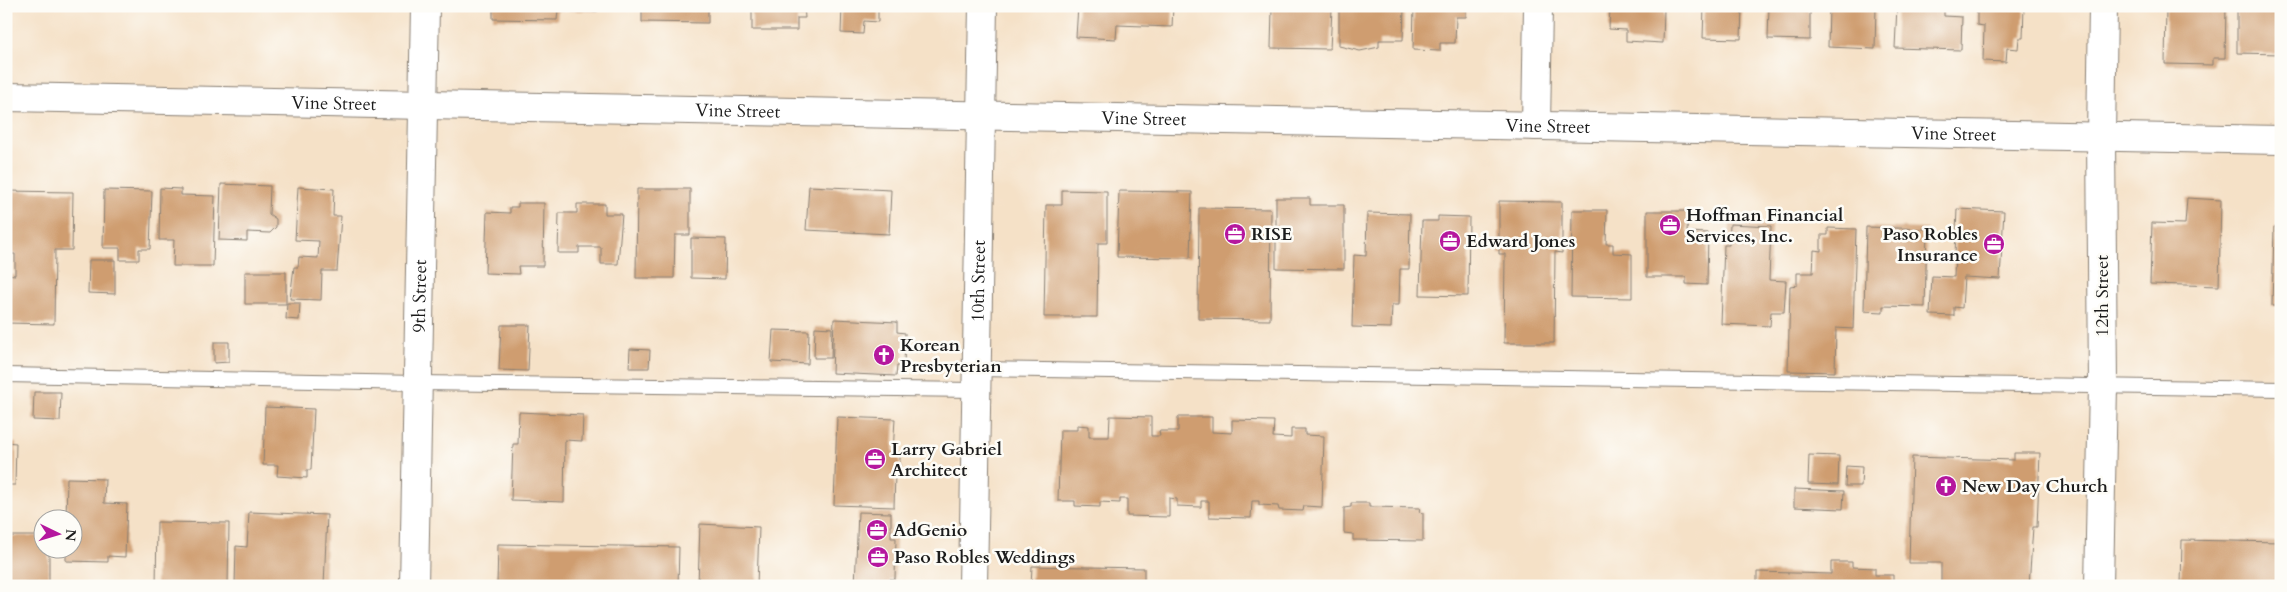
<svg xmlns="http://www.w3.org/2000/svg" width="2287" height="592" viewBox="0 0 2287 592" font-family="Cardo,serif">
<rect width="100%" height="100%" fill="#fdfcf7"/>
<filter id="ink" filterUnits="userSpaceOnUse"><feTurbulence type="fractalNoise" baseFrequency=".02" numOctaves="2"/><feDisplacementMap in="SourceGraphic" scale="10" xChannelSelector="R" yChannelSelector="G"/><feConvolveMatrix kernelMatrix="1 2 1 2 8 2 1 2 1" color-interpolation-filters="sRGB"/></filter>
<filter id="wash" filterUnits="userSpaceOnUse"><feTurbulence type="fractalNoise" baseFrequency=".0096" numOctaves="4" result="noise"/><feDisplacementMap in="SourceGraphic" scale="20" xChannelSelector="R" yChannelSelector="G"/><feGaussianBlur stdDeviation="1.12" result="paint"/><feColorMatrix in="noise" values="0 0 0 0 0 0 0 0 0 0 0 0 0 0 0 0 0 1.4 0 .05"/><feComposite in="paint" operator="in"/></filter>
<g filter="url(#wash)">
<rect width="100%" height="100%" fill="#f5e1c7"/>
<g id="blocks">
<path fill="#cf9d70" d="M493,6H598V11L558,10L557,20L493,19Z
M642,6H708V23L642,22Z
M752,6H804L805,18H797V30H752Z
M842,6H884V9H878V22L864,21L863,34L841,33Z
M1078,6H1173L1172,27L1117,25L1116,39L1076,37Z
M1280,6H1326V9H1332L1330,49L1271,48L1272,8H1280Z
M1339,6H1404L1403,40H1379V47L1360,51L1339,46Z
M1414,6H1466V17H1456L1455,43H1440V51L1413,50Z
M1610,6H1667V10L1664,9L1663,43L1626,41V30L1609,29Z
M1704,6H1742L1741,39L1703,38Z
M1769,6H1810V40L1768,39Z
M1829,6H1876L1875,49L1828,47Z
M1897,6H1944V16L1962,17L1961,50L1895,48Z
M1977,6H2024L2023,38H2019L2018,49L2007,48L2006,62L1983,61L1984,26L1977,25Z
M2166,6H2226L2225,58H2213V65L2165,64Z
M2237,6H2281V54L2237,53Z
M221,184L270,186L269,214L276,219V227L270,233L247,232V241L219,240Z
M809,186L891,190L889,234L806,230Z
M298,187L334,189L333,216H341L337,271H322L321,300L290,299L294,267H298L299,257L318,258L319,241L295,240Z
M160,188L181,189V195L215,196L213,266H173L174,240H159Z
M637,189H690V235H675L674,278H636Z
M104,190L152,191L150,249H139V260H120V248H103Z
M1062,190L1107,191V243H1098L1097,317H1044L1046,205H1062Z
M6,191L73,192L72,250H55L54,324L6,323V274L15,275V254H6Z
M1119,191L1192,192L1190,258L1117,257Z
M1276,198H1310V205H1344V269L1276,268Z
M2187,198L2221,200L2219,286L2150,284L2152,223L2185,224Z
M1499,201L1562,202V253L1555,252L1554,343H1504L1505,254H1499Z
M518,203H544L543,266H518L519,274L485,273L487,212L510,213V207H518Z
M577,204H605V214H622L618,264H601V247H579V253H558L559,213H577Z
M1199,208L1271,209L1270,320L1198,319Z
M1957,209L2004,211L2000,279L1964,277L1962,308L1954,307V316L1930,315L1932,276L1954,277Z
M1572,210H1607L1606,244H1613V253L1632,254V298L1571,297Z
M1647,211H1688L1687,232L1708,233L1707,285L1686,284V277H1647Z
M1367,213L1410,214L1409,269H1400L1399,305H1392L1391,328L1352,327L1354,255L1366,256Z
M1438,216L1469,217L1468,296L1420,295L1422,221H1438Z
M1730,224L1771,226L1769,280L1786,281L1784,312H1771L1770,326L1721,324L1724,245H1729Z
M1866,227L1927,229L1925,307L1883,306V312L1864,311Z
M2274,227H2281V306H2272Z
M1828,228L1856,229L1853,329L1836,328L1835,372L1788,371L1790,286L1797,285V273H1813L1814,250L1821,251V235H1828Z
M691,238L726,239L725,279L691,278Z
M89,260H115V294L88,293Z
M245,272H286V304H245Z
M287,303H300L299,320L286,319Z
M834,319L897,322V332L905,333L904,366H897L896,376L832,373Z
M501,325H530L528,371L499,370Z
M815,327L832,328L831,358H814Z
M773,330L809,331L808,364L771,362Z
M214,342H229V362L214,363Z
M630,349L650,350L649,368H629Z
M34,392H61L60,421L33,420Z
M265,407L314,409L311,470H307V478L277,476L278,465H263Z
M519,412L583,415L582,441L565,440L564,502L511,500L513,444H518Z
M1110,416L1151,417V436H1160L1159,431H1178V417H1212V432L1232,433V420L1274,421L1273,437L1291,438V429H1305V435L1324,436L1322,507L1304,506L1303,511L1279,510L1278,506L1259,505V501H1252L1251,518L1209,517V501H1201V507L1177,506V499L1169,498V517L1127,516V499H1120V503L1100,502V507L1075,506V501H1058L1060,430H1077V425L1089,426V437H1109Z
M837,417L895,419L893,452H900V474L895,473L894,507L834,505Z
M6,442L16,443L15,485H6Z
M2014,453H2040L2037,527H2033L2029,586H1941V563H1909L1912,457L2014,460Z
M1809,455L1839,456L1838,485L1808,484Z
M1846,466L1862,467L1861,486H1845Z
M67,478L105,479L104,503L127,504L125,557L108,556V562L66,561V550H72V520H66Z
M1794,489L1844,491L1843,509L1794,507Z
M1351,503H1369V507L1420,508L1419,512L1423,513V541L1353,540V534L1344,533V508L1351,507Z
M249,512L327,515L324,586H235L236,546L247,547Z
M858,512L891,513V538H896L895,579H890V586H855Z
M157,522L229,523L228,586H156Z
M700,524L759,527L757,586H698Z
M6,536H42V550H49V583H6Z
M2182,540L2281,542V586H2181Z
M498,544L679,547L678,586H497Z
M1831,562H1852V567L1875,568V575H1893V586H1757V572L1831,574Z
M1032,566L1144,568V586H1031Z"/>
</g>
</g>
<g filter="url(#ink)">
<use href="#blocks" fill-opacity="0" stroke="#887e72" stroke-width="1"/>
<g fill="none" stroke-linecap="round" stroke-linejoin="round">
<g stroke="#887e72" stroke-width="16">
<path id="lane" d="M977,369L2281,389
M6,375L418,383L976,390"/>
</g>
<g stroke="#887e72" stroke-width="30">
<g id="street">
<path d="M981,117L983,6"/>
<path d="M1536,126L1538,6"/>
<path id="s1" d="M414,586L425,6"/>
<path d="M2099,586L2103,385L2101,137L2103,6"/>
</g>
</g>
<g stroke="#887e72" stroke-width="30">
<g id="secondary">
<path id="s2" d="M6,97L2281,140"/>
<path id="s3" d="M973,586L981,117"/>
</g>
</g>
<use href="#lane" stroke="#fff" stroke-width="14"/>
<use href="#street" stroke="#fff" stroke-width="28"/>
<use href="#secondary" stroke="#fff" stroke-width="28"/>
</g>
</g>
<defs>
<g id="office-disc" transform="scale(1.125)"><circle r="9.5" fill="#b5179e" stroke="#fdfcf7"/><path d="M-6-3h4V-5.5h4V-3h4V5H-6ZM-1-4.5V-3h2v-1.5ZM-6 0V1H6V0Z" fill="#fff"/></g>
<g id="church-disc" transform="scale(1.125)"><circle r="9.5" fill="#b5179e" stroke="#fdfcf7"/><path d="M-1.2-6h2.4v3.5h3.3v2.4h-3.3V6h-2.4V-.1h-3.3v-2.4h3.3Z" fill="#fff"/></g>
</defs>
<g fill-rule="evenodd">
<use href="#office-disc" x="1670" y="225"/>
<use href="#office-disc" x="1235" y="234"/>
<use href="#office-disc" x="1450" y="241"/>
<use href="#office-disc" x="1994" y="244"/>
<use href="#church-disc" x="884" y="355"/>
<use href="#office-disc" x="875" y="459"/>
<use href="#church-disc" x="1946" y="486"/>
<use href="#office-disc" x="877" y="530"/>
<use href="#office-disc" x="878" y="557"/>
</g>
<g text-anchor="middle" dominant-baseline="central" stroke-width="5" stroke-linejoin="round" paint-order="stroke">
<g font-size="18" fill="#1c1c1c" stroke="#fdfcf7">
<text stroke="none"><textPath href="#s2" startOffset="328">Vine Street</textPath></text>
<text stroke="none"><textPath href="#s2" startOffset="732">Vine Street</textPath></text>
<text stroke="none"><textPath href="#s2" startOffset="1138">Vine Street</textPath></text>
<text stroke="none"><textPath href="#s2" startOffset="1542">Vine Street</textPath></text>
<text stroke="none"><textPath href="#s2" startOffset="1948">Vine Street</textPath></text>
<text stroke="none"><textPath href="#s3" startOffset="305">10th Street</textPath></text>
<text stroke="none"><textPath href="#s1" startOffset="290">9th Street</textPath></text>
<text transform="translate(2102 296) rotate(-90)">12th Street</text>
</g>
<g font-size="18" font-weight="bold" fill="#1c1c1c" stroke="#fdfcf7" text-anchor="start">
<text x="1686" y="215">Hoffman Financial<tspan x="1686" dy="21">Services, Inc.</tspan></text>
<text x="1251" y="234">RISE</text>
<text x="1978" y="234" text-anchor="end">Paso Robles<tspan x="1978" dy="21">Insurance</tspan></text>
<text x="1466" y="241">Edward Jones</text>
<text x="900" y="345">Korean<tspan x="900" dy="21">Presbyterian</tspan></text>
<text x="891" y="449">Larry Gabriel<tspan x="891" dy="21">Architect</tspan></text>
<text x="1962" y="486">New Day Church</text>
<text x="893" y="530">AdGenio</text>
<text x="894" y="557">Paso Robles Weddings</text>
</g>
</g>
<rect width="2287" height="592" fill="none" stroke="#fdfcf7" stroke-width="25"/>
<g transform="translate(58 534) rotate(95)"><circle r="24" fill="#fdfcf7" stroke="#a3a29f"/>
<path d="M0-4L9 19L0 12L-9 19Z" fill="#b5179e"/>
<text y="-8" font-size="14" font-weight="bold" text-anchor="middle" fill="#1c1c1c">N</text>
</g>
</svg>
